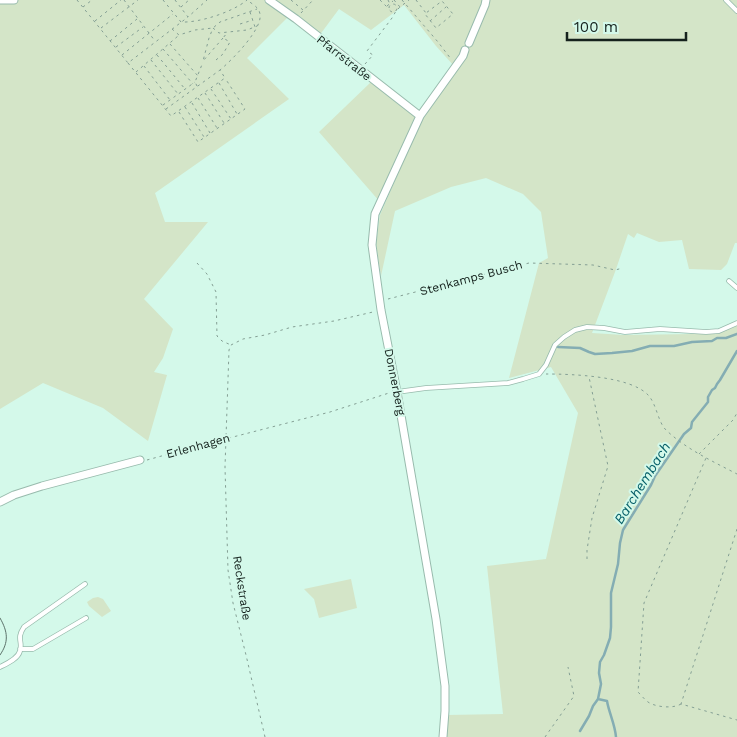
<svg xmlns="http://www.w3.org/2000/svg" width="737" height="737" viewBox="0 0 737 737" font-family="'Work Sans',sans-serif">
<rect width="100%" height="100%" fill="#d4f9ea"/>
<path fill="#d4e5c8" d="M0,0H266L288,17L247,58L289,99L155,193L165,222H208L144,299L173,329L163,358L154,372L167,375L148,441L103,408L43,383L0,409Z
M271,0H485V5L462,55L454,66L436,46L404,5L371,30L339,9L319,36Z
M487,0H737V243H735L727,264L721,270L689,269L682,240L659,242L637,233L634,238L628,234L615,272L592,333L624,335L694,334L724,331L737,325V737H445L447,715L503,714L487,566L546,559L578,413L551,367L509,378L539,263L548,258L541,212L523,194L486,178L451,187L395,211L381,276L376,244L380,215L411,144L420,117L464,57L486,6Z
M371,82L418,117L380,202L319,132Z
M351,579L357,608L319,618L314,599L304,589Z
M98,597L103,599L111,611L102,617L89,606L87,602L93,598Z"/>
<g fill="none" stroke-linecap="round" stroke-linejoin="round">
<path stroke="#84adb3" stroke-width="2.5" d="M558,347L580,348L589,352L595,354L612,353L632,351L650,346H674L692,342L712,341L717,338H726L737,334
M580,731L589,716L593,706L598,699
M616,737C615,724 609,713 607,701L598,699L601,684L599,673L600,662L604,655L610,638L611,627V593L618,564L620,543L623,530L651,485L655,476L684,434L691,428L692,422L708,402V397L712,390L715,388L717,384L720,380L737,351"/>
<g stroke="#98bbad" stroke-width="5.5">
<path id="lane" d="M726,0L737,11
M729,281L737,288
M397,392L426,388L508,383L523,379L539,374L546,365L555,345L564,337L575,330L587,327L604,328L625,332L660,329L706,332L719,331L737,323
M20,649H33L86,618
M0,667C6,664 18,659 20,651C23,641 16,639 24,627L85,584"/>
</g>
<g stroke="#98bbad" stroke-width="9">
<path id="street" d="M0,0H14
M269,0L296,19L420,116
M469,43L485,5L486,0
M0,502L14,495L42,486L140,460
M443,737L445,711V686L436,619L397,392L381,310L372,245L375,214L420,116L463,56L465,50"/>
</g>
<path stroke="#849f94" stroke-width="1" stroke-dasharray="2.5 4" stroke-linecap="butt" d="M77,0L128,63L188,17
M124,0L155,41
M163,0L181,22C199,23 233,12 247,0
M175,0L188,17L207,0
M291,0L303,10
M380,0L389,9
M388,0L390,4
M394,0L400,7L409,0
M402,0L438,42L451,59
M416,0L426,13L425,14L436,28L453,14L442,1L426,13
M389 8a4 4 0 1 1 8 0a4 4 0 1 1-8 0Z
M387,6L393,1
M83,7L92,0
M181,7L189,0
M250,12L255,27
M301,13L313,0
M95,21L121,0
M430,21L446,7
M240,24L253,20
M101,28L138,0
M172,29L179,35L195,30L213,28L220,22L257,9
M223,38L203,61L209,38L213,28L219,33L247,30L257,26
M110,41L137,19
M170,44L198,76
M116,47L143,27
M163,49L193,84
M122,55L173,14
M157,55L185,89
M151,60L178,94
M216,60L223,54L230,42L223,38L227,33
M128,63L171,116L225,78L220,70C231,61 263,29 260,14C259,7 252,4 247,0
M365,64L373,55L367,51L392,18L396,11L400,7
M144,66L170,100
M136,72L178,36
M219,83L237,114
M197,86L195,82L203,62
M211,89L231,119
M205,93L224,123
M198,98L217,128
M192,103L210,133
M163,105L195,82
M185,107L204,137
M166,109L220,70
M179,112L198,142L245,109L225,78
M197,263L207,274L216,292L217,336L222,341L231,345
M388,299L529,263L593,265L615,270L623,268
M546,374C572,374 632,376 649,396C657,406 658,422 666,430C686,449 712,461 737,474
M699,454L733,420L737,413
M147,460L198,446L330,412L389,393
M737,529L681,704L737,720
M587,559V550L592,518L608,466L589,377
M681,704C673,709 655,707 648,702C644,699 641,695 638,692L644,603L706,458
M265,737L246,655L233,603L228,570L225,467L229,350L231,345L243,339L265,335L292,327L334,321L373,312
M545,737L574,696L568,667"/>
<use href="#lane" stroke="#fff" stroke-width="4"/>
<use href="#street" stroke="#fff" stroke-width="7"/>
<path stroke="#5c726a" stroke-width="1" d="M0,618C8,632 9,642 0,655"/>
</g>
<g text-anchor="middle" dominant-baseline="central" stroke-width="4" stroke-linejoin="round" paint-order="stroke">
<g font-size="12" fill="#15221d" stroke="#d4f9ea">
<text transform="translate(344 58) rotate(38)">Pfarrstraße</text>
<text transform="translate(471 278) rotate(-15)">Stenkamps Busch</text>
<text transform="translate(395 382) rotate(79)">Donnerberg</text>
<text transform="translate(198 446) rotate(-15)">Erlenhagen</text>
<text transform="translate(242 588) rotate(81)">Reckstraße</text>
</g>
<g font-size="14" font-style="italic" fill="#065f68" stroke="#d4f9ea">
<text transform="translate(642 483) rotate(-58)">Barchembach</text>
</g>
</g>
<path d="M567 32v8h119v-8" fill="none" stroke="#15221d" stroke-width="2.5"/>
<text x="574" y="32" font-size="15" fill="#15221d" stroke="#d4f9ea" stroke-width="4" paint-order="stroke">100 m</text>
</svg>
